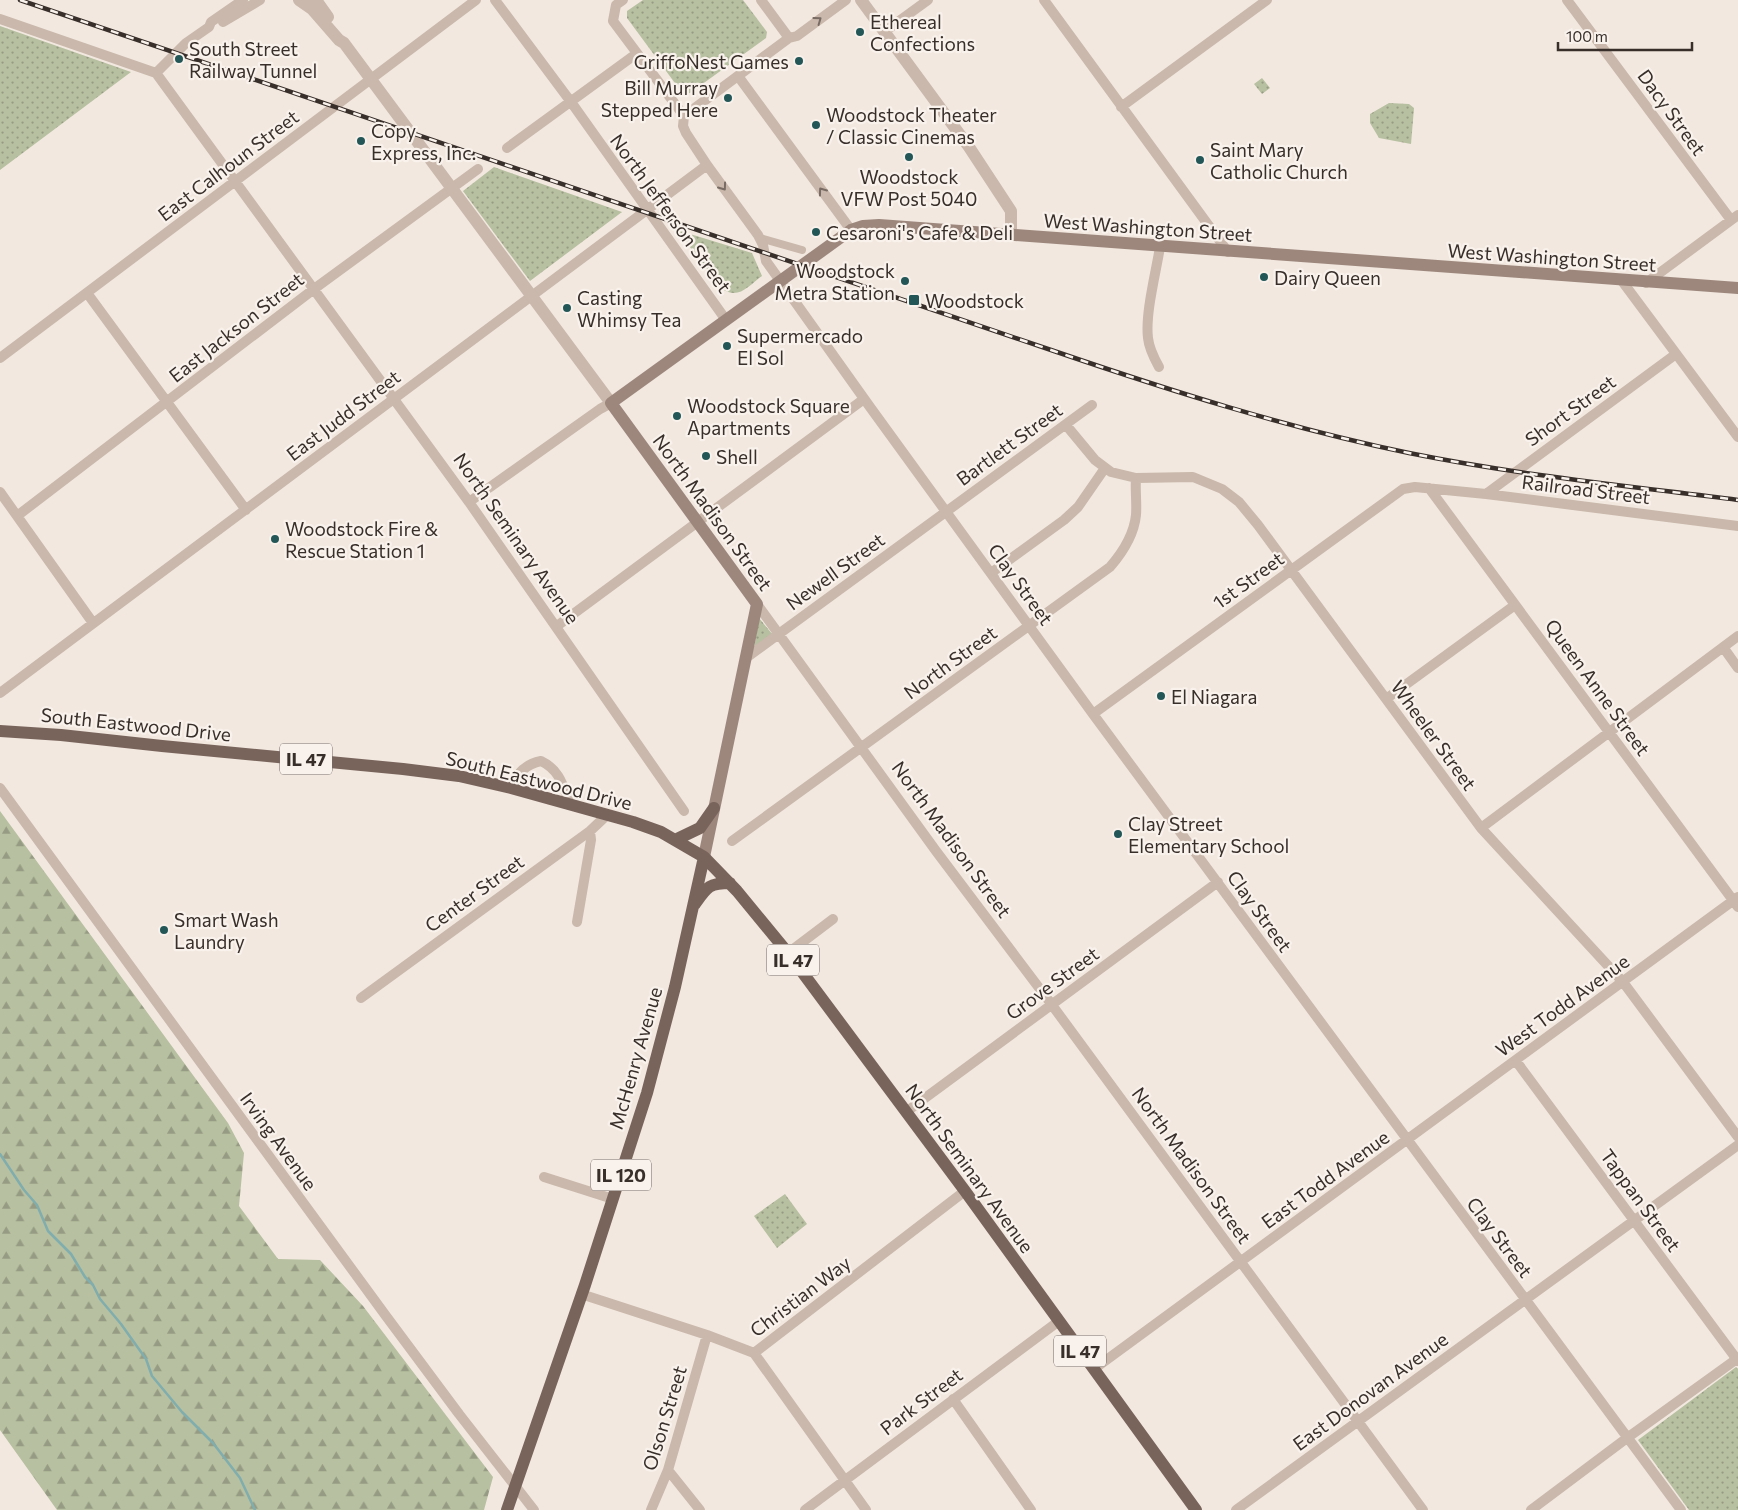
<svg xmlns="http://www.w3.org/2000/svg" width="1738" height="1510" viewBox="0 0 1738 1510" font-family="Commissioner,sans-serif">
<defs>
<pattern id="forest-firs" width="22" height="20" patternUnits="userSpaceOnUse" patternTransform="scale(1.25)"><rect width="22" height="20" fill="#b7c0a0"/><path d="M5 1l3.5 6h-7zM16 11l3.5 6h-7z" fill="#969c83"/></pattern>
<pattern id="park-dots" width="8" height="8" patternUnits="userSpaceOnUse" patternTransform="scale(1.25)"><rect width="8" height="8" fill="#b7c0a0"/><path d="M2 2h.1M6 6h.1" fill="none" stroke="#969c83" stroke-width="1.8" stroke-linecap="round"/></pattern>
</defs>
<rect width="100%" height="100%" fill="#f2e8df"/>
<path fill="url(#forest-firs)" d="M0,811L228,1123L244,1153L239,1206L278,1259L320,1260L363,1306L493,1477L484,1510H57L0,1430Z"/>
<path fill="url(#park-dots)" d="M643,0H743L767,32L766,38L690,93L683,94L627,18V11Z
M0,26L131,72L0,170Z
M1262,78L1270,88L1262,94L1254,84Z
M1389,103L1409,104L1414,108L1411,144L1379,138L1370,123V114Z
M494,167L622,212L530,281L463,191Z
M677,230L752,253L762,276C748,286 739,300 722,289Z
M759,618L773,635L754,649Z
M785,1194L807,1224L777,1248L754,1216Z
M1736,1367L1738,1369V1510H1689L1638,1440Z"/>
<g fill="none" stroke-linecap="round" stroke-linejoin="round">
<path stroke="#80adad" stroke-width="2.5" d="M0,1154L24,1190L37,1205L48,1231L71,1254L85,1277L93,1285L100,1299L121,1324L146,1359L152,1376L182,1412L213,1443L240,1478L255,1510"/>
<path stroke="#c9b8ab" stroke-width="8" d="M760,238L802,250"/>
<path stroke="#c9b8ab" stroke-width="10" d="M495,0L571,102L726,320
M623,0L616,5L613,21L684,116
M761,0L789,38
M1044,0L1228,252
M1567,0L1731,220
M0,19L156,73
M223,22L260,0
M884,32L928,0
M156,73L469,502L684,811
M156,73L186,43L209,27L211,22L243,0
M738,76L851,230
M1121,107L1267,0
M684,116L683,126L686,133L707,165L758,235L763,245L766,261L870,407L1093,714L1681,1510
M684,116L789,38L797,36L846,0
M507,148L636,54
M1622,281L1738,437
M1646,283L1738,215
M87,293L246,510
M0,358L476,0
M1159,367C1154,358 1149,348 1148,338C1145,314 1156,272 1160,247
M1066,425L1095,460L1111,472L1136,478L1193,477L1222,489L1239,502L1258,525L1481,828L1623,982L1738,1137
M1429,488L1738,907
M0,492L93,623
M1486,494L1676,354
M469,502L600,409L611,403
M17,516L314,289L478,169
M991,573L1064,520L1078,507L1105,468
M757,604L936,851L1052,1005L1423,1510
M557,626L864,399
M1723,647L1738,668
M746,658L1092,405
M0,693L707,165
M1386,699L1515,605
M1093,714L1403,489L1415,487L1486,494L1738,526
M0,788L386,1316L459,1414L534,1510
M511,788C516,774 526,764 541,761C560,770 563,786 570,804
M1481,828L1738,636
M732,841L1110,567C1123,552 1134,535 1136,515C1137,503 1135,490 1136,478
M577,922L591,840L590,831
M788,953L833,919
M361,998L590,831L607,815
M1516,1061L1738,1361
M906,1112L1218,882
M544,1177L613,1199
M581,1294L707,1335L754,1353L965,1191
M754,1353L866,1510
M1094,1369L1738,897
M953,1399L1031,1510
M668,1470L700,1510
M651,1510L668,1470L707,1335
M805,1510L1059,1321
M1236,1510L1738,1145
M1531,1510L1627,1438L1738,1358"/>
<path stroke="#c9b8ab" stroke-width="12" d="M299,0L312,9L339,40L344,43L611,403
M316,0L328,17
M861,0L969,147L1011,211V235"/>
<path stroke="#9d877d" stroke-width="12" d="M704,857L757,604L611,403L851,230L863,226L879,225L1738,288"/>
<path stroke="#79645c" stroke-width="12" d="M0,731L61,735L162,746L403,769L459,776L511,788L633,822L661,832L704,857L737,891L788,953L965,1191L1196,1510
M675,840L700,828L714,808
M695,904C707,887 709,883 730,883
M507,1510L585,1285L647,1093L675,987L704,857"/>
<g stroke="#382e2a" stroke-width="4.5">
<path id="rail" d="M20,0L1054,351C1171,391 1288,428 1409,453C1518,475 1628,486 1738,500"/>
</g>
<use href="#rail" stroke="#f9f2ec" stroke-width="2.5" stroke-dasharray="8" stroke-linecap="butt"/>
</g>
<defs><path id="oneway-chevron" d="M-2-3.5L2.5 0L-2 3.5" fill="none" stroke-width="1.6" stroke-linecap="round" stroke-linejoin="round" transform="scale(1.25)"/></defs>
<g stroke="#796c64">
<use href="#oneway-chevron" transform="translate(818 20) rotate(-36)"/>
<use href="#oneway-chevron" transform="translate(723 187) rotate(54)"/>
<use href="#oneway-chevron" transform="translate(822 191) rotate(-126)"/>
</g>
<g fill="#225657" stroke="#f9f2ec" stroke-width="2">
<circle cx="860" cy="32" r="5"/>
<circle cx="179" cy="59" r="5"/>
<circle cx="799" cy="61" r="5"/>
<circle cx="728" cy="98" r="5"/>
<circle cx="816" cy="125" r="5"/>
<circle cx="361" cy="141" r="5"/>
<circle cx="909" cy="157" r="5"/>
<circle cx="1200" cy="160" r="5"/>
<circle cx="816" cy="232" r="5"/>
<circle cx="1264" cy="277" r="5"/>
<circle cx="905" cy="281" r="5"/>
<rect x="908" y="294" width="12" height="12" rx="2.5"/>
<circle cx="567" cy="308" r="5"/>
<circle cx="727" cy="346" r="5"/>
<circle cx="677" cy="416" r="5"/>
<circle cx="706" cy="456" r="5"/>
<circle cx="275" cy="539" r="5"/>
<circle cx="1161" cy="696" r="5"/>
<circle cx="1118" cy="834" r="5"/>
<circle cx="164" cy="930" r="5"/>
</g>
<g text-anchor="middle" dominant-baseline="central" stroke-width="4.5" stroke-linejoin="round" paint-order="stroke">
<g fill="#f9f2ec" stroke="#726964" stroke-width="1">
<rect x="280" y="743.5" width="52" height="31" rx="4"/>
<rect x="767" y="944.5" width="52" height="31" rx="4"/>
<rect x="591" y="1159.5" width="60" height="31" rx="4"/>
<rect x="1054" y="1335.5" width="52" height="31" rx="4"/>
</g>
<g font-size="18" font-weight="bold" fill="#382e2a">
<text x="306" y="759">IL 47</text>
<text x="793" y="960">IL 47</text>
<text x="621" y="1175">IL 120</text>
<text x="1080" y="1351">IL 47</text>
</g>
<g font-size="19" fill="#382e2a" stroke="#f9f2ec" text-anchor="start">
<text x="870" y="21">Ethereal<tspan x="870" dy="22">Confections</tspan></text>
<text x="189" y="48">South Street<tspan x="189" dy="22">Railway Tunnel</tspan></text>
<text x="789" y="61" text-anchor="end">GriffoNest Games</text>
<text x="718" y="87" text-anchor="end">Bill Murray<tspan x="718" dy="22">Stepped Here</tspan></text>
<text x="826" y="114">Woodstock Theater<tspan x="826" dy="22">/ Classic Cinemas</tspan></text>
<text x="371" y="130">Copy<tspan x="371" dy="22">Express, Inc.</tspan></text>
<text x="1210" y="149">Saint Mary<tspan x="1210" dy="22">Catholic Church</tspan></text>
<text x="909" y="176" text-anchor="middle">Woodstock<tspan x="909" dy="22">VFW Post 5040</tspan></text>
<text x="826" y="232">Cesaroni's Cafe &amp; Deli</text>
<text x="895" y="270" text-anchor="end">Woodstock<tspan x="895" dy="22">Metra Station</tspan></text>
<text x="1274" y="277">Dairy Queen</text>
<text x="577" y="297">Casting<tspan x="577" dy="22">Whimsy Tea</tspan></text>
<text x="925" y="300">Woodstock</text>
<text x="737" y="335">Supermercado<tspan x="737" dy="22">El Sol</tspan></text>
<text x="687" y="405">Woodstock Square<tspan x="687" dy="22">Apartments</tspan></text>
<text x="716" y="456">Shell</text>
<text x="285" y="528">Woodstock Fire &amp;<tspan x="285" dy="22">Rescue Station 1</tspan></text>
<text x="1171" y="696">El Niagara</text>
<text x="1128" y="823">Clay Street<tspan x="1128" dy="22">Elementary School</tspan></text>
<text x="174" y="919">Smart Wash<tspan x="174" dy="22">Laundry</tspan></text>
</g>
<g font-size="19" fill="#382e2a" stroke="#f9f2ec">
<text transform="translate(1672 112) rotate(54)">Dacy Street</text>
<text transform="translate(228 165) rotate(-37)">East Calhoun Street</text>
<text transform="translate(671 213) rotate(54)">North Jefferson Street</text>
<text transform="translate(1148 227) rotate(4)">West Washington Street</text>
<text transform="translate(1552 257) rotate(4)">West Washington Street</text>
<text transform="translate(236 327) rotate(-38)">East Jackson Street</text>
<text transform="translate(1570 410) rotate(-36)">Short Street</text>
<text transform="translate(343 415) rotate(-37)">East Judd Street</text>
<text transform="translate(1009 444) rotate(-36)">Bartlett Street</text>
<text transform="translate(1586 489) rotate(7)">Railroad Street</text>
<text transform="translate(713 512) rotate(54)">North Madison Street</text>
<text transform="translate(517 538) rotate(55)">North Seminary Avenue</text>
<text transform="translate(835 571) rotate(-36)">Newell Street</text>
<text transform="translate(1248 580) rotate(-36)">1st Street</text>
<text transform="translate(1021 584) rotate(54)">Clay Street</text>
<text transform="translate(950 662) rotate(-36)">North Street</text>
<text transform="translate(1598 687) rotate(54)">Queen Anne Street</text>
<text transform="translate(136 724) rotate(6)">South Eastwood Drive</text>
<text transform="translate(1434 735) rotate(54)">Wheeler Street</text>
<text transform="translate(539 780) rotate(14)">South Eastwood Drive</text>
<text transform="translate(952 839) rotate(54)">North Madison Street</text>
<text transform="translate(474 893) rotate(-36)">Center Street</text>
<text transform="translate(1260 911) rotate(54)">Clay Street</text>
<text transform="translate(1052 983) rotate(-36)">Grove Street</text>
<text transform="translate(1562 1005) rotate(-36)">West Todd Avenue</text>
<text transform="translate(635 1058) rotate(-74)">McHenry Avenue</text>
<text transform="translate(279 1141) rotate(54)">Irving Avenue</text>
<text transform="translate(1192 1165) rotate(54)">North Madison Street</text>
<text transform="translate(970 1168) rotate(54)">North Seminary Avenue</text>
<text transform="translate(1325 1179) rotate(-36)">East Todd Avenue</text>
<text transform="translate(1641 1200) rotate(54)">Tappan Street</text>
<text transform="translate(1500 1237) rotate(53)">Clay Street</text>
<text transform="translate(800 1296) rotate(-37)">Christian Way</text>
<text transform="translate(1370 1391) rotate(-36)">East Donovan Avenue</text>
<text transform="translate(921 1401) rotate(-37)">Park Street</text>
<text transform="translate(664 1418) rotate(-73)">Olson Street</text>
</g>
</g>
<path d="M1558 42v8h134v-8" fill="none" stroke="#382e2a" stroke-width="2.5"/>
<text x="1566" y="42" font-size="15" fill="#382e2a" stroke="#f9f2ec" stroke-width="4" paint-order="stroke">100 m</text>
</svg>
